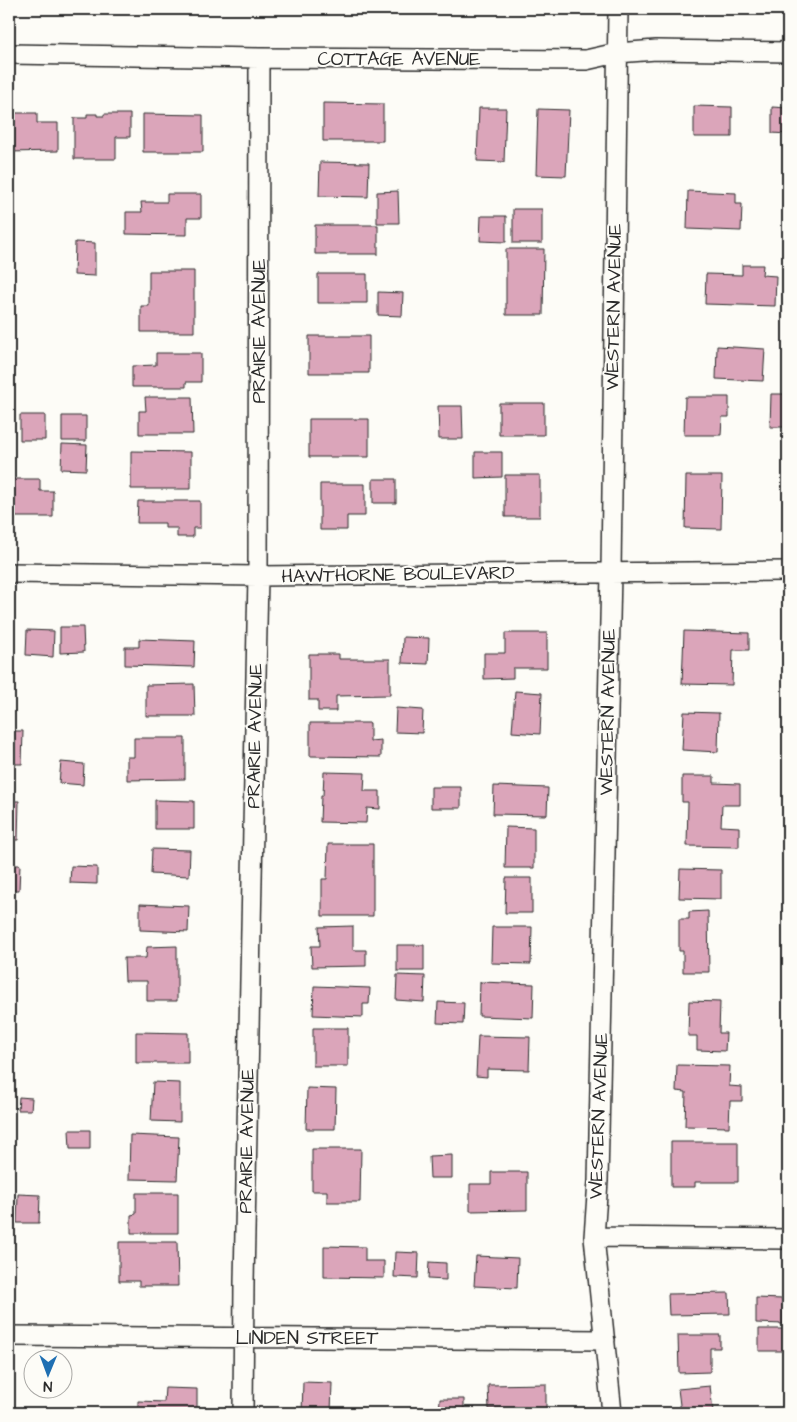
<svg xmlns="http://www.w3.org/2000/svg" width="797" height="1422" viewBox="0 0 797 1422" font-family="'Architects Daughter',sans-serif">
<rect width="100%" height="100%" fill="#fdfcf7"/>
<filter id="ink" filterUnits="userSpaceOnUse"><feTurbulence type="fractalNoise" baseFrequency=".02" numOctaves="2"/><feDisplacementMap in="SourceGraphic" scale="10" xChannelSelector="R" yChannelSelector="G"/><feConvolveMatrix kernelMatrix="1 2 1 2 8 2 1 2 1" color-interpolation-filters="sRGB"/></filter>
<g filter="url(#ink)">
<path fill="#dba5ba" stroke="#2b2b2b" d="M323,103L383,104V141H323Z
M694,106L732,107V137H694Z
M772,107L788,108V134L772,133Z
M479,108H506L504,162L477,161Z
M538,109L569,110L566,176L536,175Z
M9,113H37V123H58V151L9,152Z
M87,114H97V116H104V114H130V137H116V159H74V118H87Z
M143,114L203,115V152H143Z
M320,162L369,163L368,197L319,196Z
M398,191L399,223H377V192Z
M688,191L736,193V204H742L741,231L687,229Z
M167,194H201V218H187V235L126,234V212H142L141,202H167Z
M513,209H542V243H513Z
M481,216H506V242L480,241Z
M315,225H378V254H315Z
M75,242L95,243V276L74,275Z
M506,249H544L543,315H506Z
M742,265H763L762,275L776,276L775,306L705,304L706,274L742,275Z
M149,271H194V332H141V306H149Z
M318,274H367V303H318Z
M378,292L403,293L402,316L378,315Z
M309,336H369V373H309Z
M717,346L765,349L763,381L716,379Z
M156,353H201V382H186V387H132V366L156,365Z
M771,394H788V427H770Z
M145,397H192L193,434H139V411H146Z
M685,397H729V417H722L721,435H684Z
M499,403H544V435H499Z
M438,406H462L463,439H439Z
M20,415H45V440H20Z
M62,416H86V441H62Z
M309,419H369V457H309Z
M62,444L87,445L86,470L61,469Z
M131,451L191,452V489H131Z
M475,452H502V477L475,478Z
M505,475H540V517H505Z
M686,476H722L721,529L685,528Z
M9,479H40V491H53V517H9Z
M373,479H396V503H373Z
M320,484H365V516H347V530H320Z
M138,501H200V528H193V537H177V528H165V523H137Z
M60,627H83L84,652L60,653Z
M27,630L54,631L53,657L26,655Z
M684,631L749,633V650H733L732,685L682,684Z
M505,633H547V668H513V678L484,679V653H505Z
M403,637L429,638L428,664L402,663Z
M139,639L195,641L194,667L125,665V647H139Z
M309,654H339V659H390V695L336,696V711H318V700H309Z
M194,684L195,716H146V685Z
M515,691L542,693L540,734L512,732Z
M396,708L423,710L422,733L395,732Z
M684,712L719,713L718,752L682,750Z
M310,723H370V741L381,740V757L310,756Z
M9,731H23L22,764H9Z
M134,738H185V779L127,780V757H134Z
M61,762L84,764L83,785L59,783Z
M324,772L365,773L364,791H380V809L367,808L366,823L320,822L321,796H323Z
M682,776H714V783L740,784V805H722L721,826L739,827V847L687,846L688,802H682Z
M494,786L548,788L547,815L493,814Z
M431,787H461V808H431Z
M155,800L194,801V829H155Z
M9,801H19L18,840H9Z
M506,827L534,828V868H505Z
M328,844H373V916H322V879H327Z
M152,849L190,850L189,876L151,874Z
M9,865H20L19,890H9Z
M71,866L97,867V884L70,883Z
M680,869L721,870V899L679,898Z
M506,878H532V913H505Z
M140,904L189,906L188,932L140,930Z
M708,911L709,972H683V951H679V919H689V912Z
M353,926V950H366V966L312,967L311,946H320L319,927Z
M492,927H532L531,964L491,963Z
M397,945H424V971H397Z
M177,946V1001H147V981H125L124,958H146L147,947Z
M397,975L425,976L424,1002L396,1000Z
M480,982L534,984L533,1018L479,1016Z
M314,986L370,988L369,1004H363V1017L313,1015Z
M689,1001L720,1002L719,1033H726L725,1051L697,1050V1036H688Z
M438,1002L464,1003L463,1024L437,1023Z
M313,1028H348V1066H313Z
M136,1032L188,1033V1063H136Z
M478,1036L530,1037L529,1070L487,1069V1077L476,1076Z
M677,1065L730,1066L729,1086L742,1087V1101H730L729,1127L685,1126L686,1092L676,1091Z
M153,1082L180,1083V1122L151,1121Z
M307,1088L336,1089L335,1129H306Z
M19,1097L32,1098L31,1110H18Z
M69,1130H90V1149H70Z
M130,1135L179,1137L177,1180L129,1179Z
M671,1142H738V1182H695V1187H671Z
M312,1149H361L360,1202H327V1191H312Z
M452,1155V1178H430L429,1156Z
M491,1172H527V1210L470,1211V1184H491Z
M136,1193H178V1233H131V1215L136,1214Z
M18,1194L40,1195L39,1223H17Z
M119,1242H177L178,1286H139V1281H119Z
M324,1246L365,1247V1261H384V1278L324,1277Z
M395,1252L419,1253L418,1278L394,1277Z
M476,1256L518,1258L517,1288L474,1286Z
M429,1262L446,1263V1280L428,1279Z
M729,1293L730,1314L669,1315L668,1294Z
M756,1298L783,1299V1324L756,1323Z
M759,1329H783V1351H759Z
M678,1335H720V1348H710V1372L679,1373Z
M303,1382L332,1383L331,1413H302Z
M546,1384V1413H516V1408L489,1409L488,1385Z
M710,1386L713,1411L681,1413L678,1389Z
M165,1388L197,1389V1413H138V1401L164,1402Z
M440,1399H464V1413H439Z"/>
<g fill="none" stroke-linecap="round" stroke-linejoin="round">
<g stroke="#2b2b2b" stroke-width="22">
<path id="street" d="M9,54L259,58L586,60L617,53L656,50L788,52
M9,573L258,576L788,571
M594,1237L788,1239
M9,1336L605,1340
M243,1413L244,1282L258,576L259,58
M612,1413L594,1237L598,1181L611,573L618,9"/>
</g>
<use href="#street" stroke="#fdfcf7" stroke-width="19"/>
</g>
</g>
<g text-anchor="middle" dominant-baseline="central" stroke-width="4" stroke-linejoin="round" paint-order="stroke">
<g font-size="19" fill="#2b2b2b" stroke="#fdfcf7">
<text x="399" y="59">COTTAGE AVENUE</text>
<text transform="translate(614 307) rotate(-89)">WESTERN AVENUE</text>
<text transform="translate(259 331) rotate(-90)">PRAIRIE AVENUE</text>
<text transform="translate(398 575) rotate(-1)">HAWTHORNE BOULEVARD</text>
<text transform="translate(608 712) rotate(-89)">WESTERN AVENUE</text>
<text transform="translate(255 736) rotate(-89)">PRAIRIE AVENUE</text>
<text transform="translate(599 1116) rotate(-88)">WESTERN AVENUE</text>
<text transform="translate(247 1141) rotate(-89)">PRAIRIE AVENUE</text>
<text x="307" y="1338">LINDEN STREET</text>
</g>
</g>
<rect width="797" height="1422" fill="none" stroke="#fdfcf7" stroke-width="30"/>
<rect x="15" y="15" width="767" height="1392" fill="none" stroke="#2b2b2b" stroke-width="2" filter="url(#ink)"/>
<g transform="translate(48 1374) rotate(181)"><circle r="24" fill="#fdfcf7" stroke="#a9a8a5"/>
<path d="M0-4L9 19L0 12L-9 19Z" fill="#1f6fb2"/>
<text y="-8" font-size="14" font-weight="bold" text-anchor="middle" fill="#2b2b2b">N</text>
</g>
</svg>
